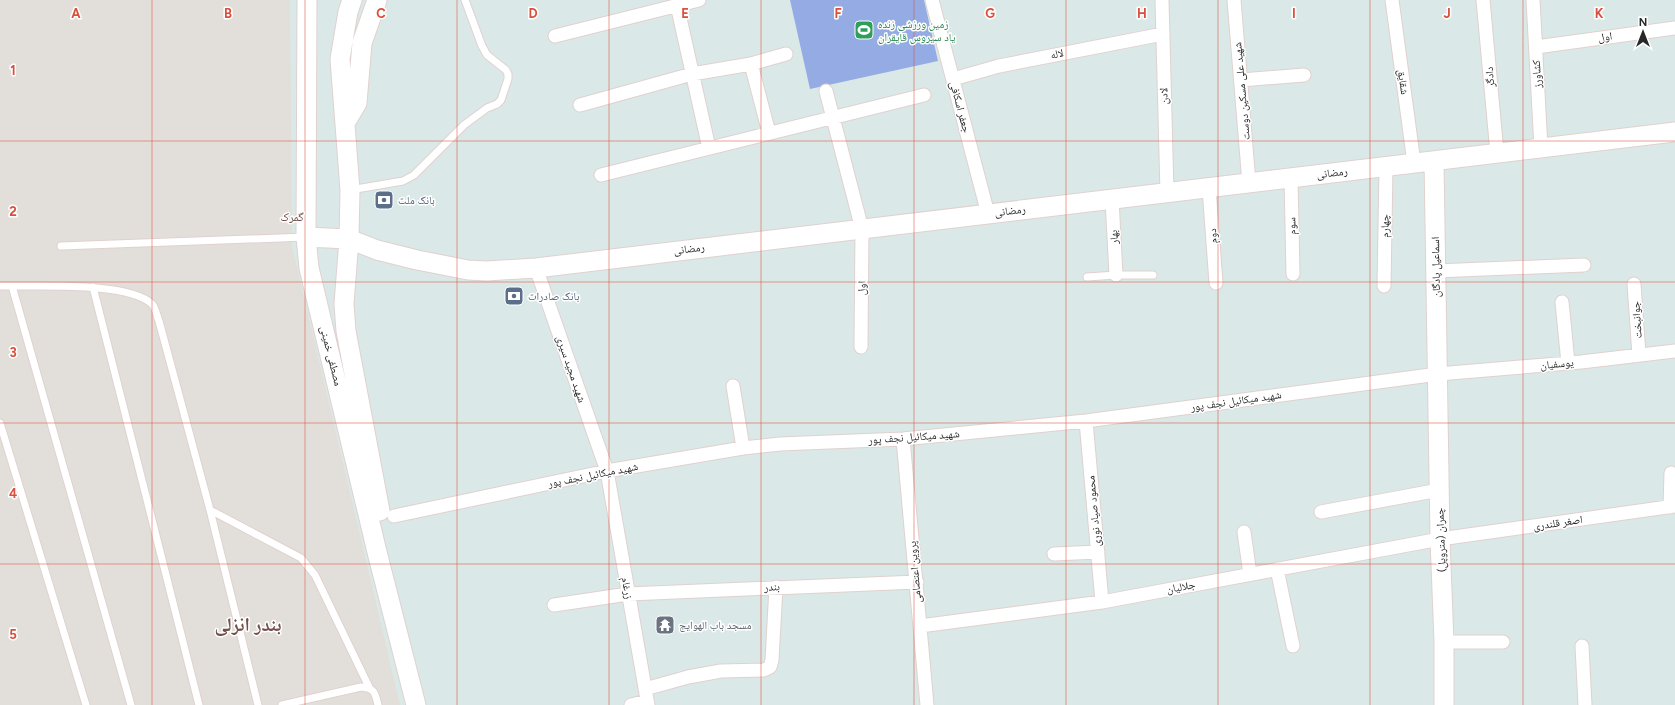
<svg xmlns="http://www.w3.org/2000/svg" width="1675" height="705" viewBox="0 0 1675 705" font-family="Figtree,'Noto Naskh Arabic',sans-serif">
<rect width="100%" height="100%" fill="#dae9e7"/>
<path fill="#e2dfda" d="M0,0H290L292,246L400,705H0Z"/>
<path fill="#95abe4" d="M790,0H924L938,61L810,89Z"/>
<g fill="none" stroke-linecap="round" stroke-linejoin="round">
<g stroke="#e0d1cf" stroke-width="9">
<path id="lane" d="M350,190L403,181L414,175L464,125L487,108L497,104L501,100L508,79V74L506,70L487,55L482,46L465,0
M61,246L306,237
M1087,277L1116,275H1153
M0,286C35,287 128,281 152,304C156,308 157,317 159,321L210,510L258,705
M12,286L131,705
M93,287L199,705
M0,423L86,705
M210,510L301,558L315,575L369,687
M282,705L361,687C375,688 375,693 378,705"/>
</g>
<g stroke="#e0d1cf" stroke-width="15">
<path id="street" d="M932,0L988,214
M1162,0L1167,193
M1234,0L1249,183
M1392,0L1414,163
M1483,0L1497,153
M1533,0L1541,148
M677,5L709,148
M555,36L699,0
M1536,47L1675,28
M751,64L769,133
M953,79L999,66L1163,34
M1241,80L1304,75
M826,91L862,229L861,347
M580,105L692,74L751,64L786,54
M601,175L924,95
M1291,178L1293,274
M1209,188L1216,283
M1112,199L1116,275
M536,268L607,471L648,705
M1436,271L1584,265
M1634,284L1639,355
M1384,286L1386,167
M1562,302L1568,363
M733,386L743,448
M1086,421L1102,602
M903,439L927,705
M1670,507L1671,473
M1321,512L1439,490
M394,516L607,471L743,448L780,444L903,439L1086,421L1438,374L1581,362L1675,351
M1244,532L1250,574
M1054,554L1098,552
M1277,569L1293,646
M554,605L628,594L917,582
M920,626L1102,602L1440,539L1675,506
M1444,642H1503
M1582,646L1585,705
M645,689L688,677L721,671L764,670L770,667L772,660L776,587
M631,705L647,701"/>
</g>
<g stroke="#e0d1cf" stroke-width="21">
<path id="secondary" d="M307,0L306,237L309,268L377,552L416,705
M352,0L348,12L340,59L350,190L349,239L344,304L346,331L380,511
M345,123L357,103L362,43L377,0
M1434,161L1440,539L1444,642V705
M306,237L349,239L377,250L417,260L468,270L487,271L536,268L1675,132"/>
</g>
<use href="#lane" stroke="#fff" stroke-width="7"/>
<use href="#street" stroke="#fff" stroke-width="13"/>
<use href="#secondary" stroke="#fff" stroke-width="19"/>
</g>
<path fill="none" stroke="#da503f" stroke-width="1" stroke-opacity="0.55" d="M152,0V705M305,0V705M457,0V705M609,0V705M761,0V705M914,0V705M1066,0V705M1218,0V705M1370,0V705M1523,0V705M0,141H1675M0,282H1675M0,423H1675M0,564H1675"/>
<defs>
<g id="stadium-square" transform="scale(1)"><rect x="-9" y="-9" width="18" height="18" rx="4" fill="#2e9e5b" stroke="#fff"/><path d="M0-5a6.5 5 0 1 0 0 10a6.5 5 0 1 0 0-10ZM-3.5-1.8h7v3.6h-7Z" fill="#fff"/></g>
<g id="bank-square" transform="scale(1)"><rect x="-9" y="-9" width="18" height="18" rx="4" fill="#5c6f8a" stroke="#fff"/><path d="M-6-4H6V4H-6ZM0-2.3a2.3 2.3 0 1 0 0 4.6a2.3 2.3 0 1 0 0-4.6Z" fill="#fff"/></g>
<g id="temple-square" transform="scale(1)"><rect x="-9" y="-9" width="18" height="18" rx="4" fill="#6b7280" stroke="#fff"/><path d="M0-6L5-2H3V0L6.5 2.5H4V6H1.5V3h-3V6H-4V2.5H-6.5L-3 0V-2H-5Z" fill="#fff"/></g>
</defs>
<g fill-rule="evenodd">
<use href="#stadium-square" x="864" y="30"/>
<use href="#bank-square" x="384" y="200"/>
<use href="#bank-square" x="514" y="296"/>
<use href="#temple-square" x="665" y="625"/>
</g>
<g text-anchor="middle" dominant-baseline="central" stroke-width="3" stroke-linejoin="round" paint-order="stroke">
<g font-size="11" fill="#27864d" stroke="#fff" text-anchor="start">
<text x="878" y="24">زمین ورزشی زنده<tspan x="878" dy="13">یاد سیروس قایقران</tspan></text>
</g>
<g font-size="11" fill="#282828" stroke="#fff">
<text transform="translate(1605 37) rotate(-8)">اول</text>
<text transform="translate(1057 54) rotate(-11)">لاله</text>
<text transform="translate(1537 74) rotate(-93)">کشاورز</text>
<text transform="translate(1490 77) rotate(-95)">دادگر</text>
<text transform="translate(1403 82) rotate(82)">شقایق</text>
<text transform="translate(1242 91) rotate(-95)">شهید علی مسکین دوست</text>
<text transform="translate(1164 96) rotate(-92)">لادن</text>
<text transform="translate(960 107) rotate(75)">جعفر اسکافی</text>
<text transform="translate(1332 173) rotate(-7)">رمضانی</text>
<text transform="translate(1010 211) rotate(-7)">رمضانی</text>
<text transform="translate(1292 226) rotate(-92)">سوم</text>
<text transform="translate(1385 226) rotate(-89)">چهارم</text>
<text transform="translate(1213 236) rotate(-94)">دوم</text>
<text transform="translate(1114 237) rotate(-93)">بهار</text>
<text transform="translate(689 249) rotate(-7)">رمضانی</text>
<text transform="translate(1436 267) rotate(-91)">اسماعیل پادگان</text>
<text transform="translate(862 288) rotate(-89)">اول</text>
<text transform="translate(1637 320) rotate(-94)">جوانبخت</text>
<text transform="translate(331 356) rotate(76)">مصطفی خمینی</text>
<text transform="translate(1557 364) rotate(-5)">یوسفیان</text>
<text transform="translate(571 369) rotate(71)">شهید مجید سیری</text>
<text transform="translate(1236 401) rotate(-8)">شهید میکائیل نجف پور</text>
<text transform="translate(914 437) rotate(-4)">شهید میکائیل نجف پور</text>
<text transform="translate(593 475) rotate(-11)">شهید میکائیل نجف پور</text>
<text transform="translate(1094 511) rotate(-95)">محمود صیاد نوری</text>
<text transform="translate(1558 523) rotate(-8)">اصغر قلندری</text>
<text transform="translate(1441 540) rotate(-92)">چمران (متروپل)</text>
<text transform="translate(915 572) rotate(-95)">پروین اعتصامی</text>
<text transform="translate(772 587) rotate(-3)">بندر</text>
<text transform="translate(1181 587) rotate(-10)">جلالیان</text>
<text transform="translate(627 588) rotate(80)">زرغام</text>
</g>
<g font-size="11" fill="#4e5e75" stroke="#fff" text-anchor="start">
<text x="398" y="200">بانک ملت</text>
<text x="528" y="296">بانک صادرات</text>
</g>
<g font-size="11" fill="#5b616d" stroke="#fff" text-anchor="start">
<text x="679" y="625">مسجد باب الهوایج</text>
</g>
<g font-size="12" fill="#75504b" stroke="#fff">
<text x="292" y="217">گمرک</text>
</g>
<g font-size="19" font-weight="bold" fill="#75504b" stroke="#fff">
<text x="248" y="624">بندر انزلی</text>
</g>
</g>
<g font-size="13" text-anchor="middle" font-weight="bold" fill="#da503f" stroke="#fff" stroke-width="3" stroke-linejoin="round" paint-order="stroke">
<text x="76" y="18">A</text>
<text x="228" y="18">B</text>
<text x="381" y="18">C</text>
<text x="533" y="18">D</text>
<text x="685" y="18">E</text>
<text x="838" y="18">F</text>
<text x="990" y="18">G</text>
<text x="1142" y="18">H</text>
<text x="1294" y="18">I</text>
<text x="1447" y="18">J</text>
<text x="1599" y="18">K</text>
<text x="13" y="75">1</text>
<text x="13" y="216">2</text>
<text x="13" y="357">3</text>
<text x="13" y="498">4</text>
<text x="13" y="639">5</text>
</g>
<g transform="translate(1643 32)" stroke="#ffffff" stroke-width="3" paint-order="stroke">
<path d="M0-3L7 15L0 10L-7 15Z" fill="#282828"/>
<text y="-6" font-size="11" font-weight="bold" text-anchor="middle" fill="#282828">N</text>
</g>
</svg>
